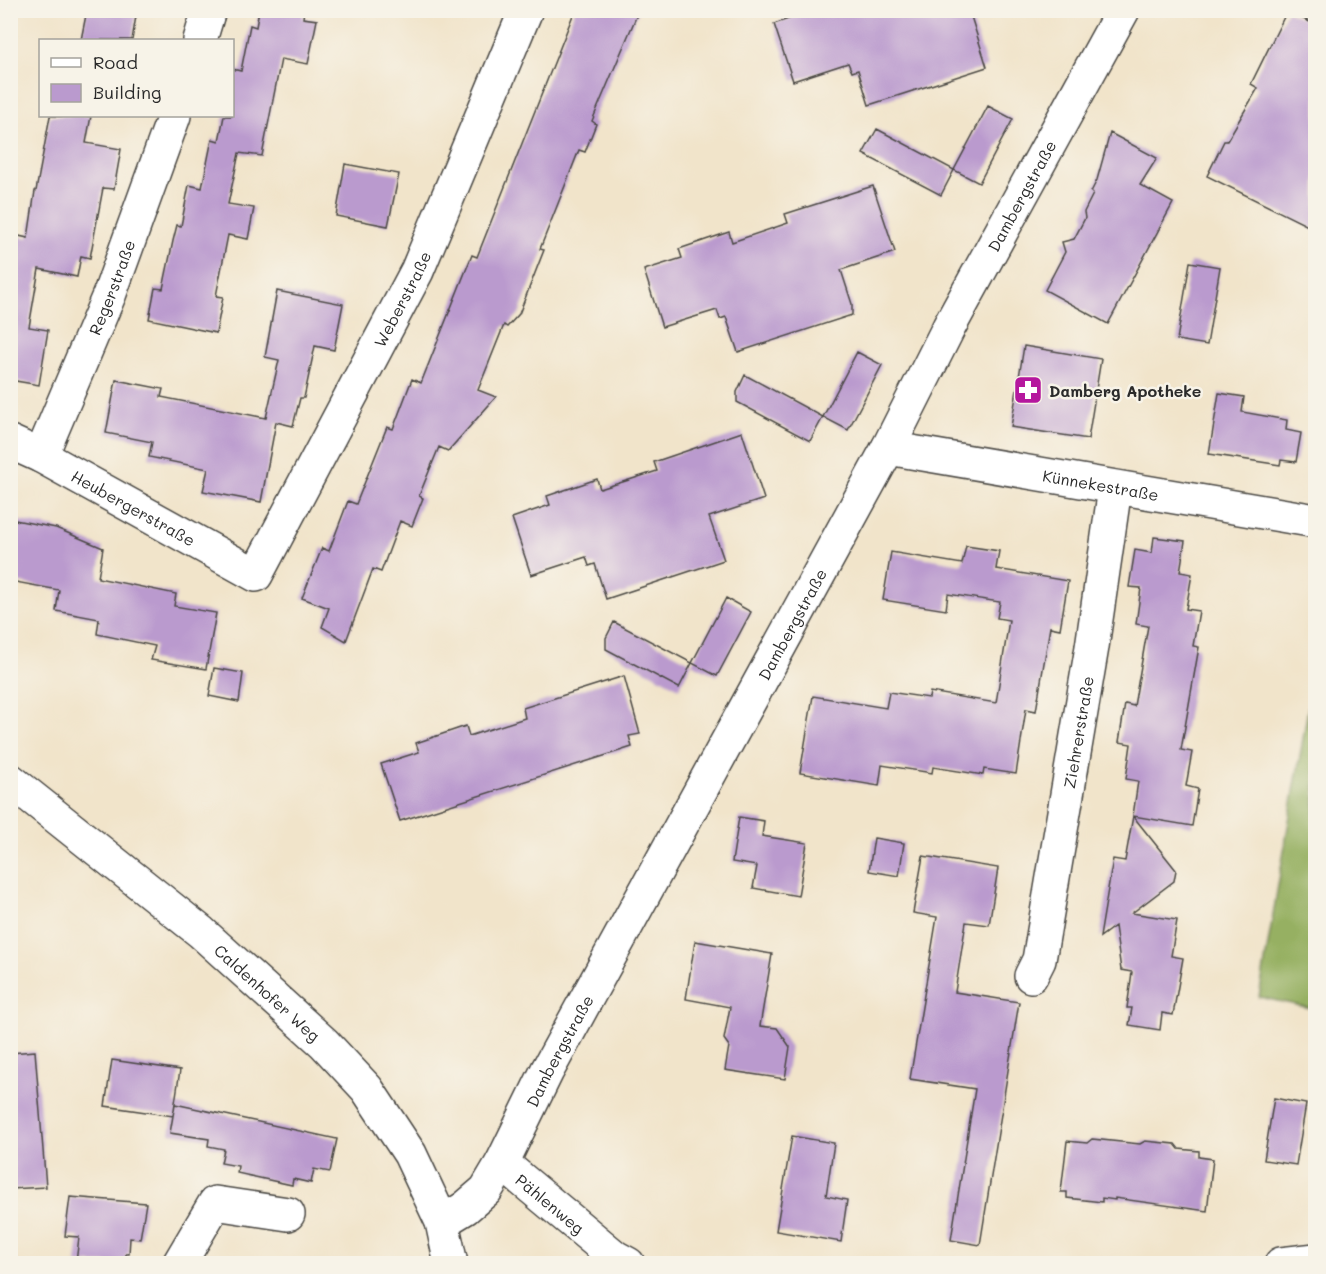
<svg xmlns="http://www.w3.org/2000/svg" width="1326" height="1274" viewBox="0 0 1326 1274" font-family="Mali,sans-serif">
<rect width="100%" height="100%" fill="#f7f3e8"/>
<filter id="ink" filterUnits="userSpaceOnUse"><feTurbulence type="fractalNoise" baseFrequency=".0167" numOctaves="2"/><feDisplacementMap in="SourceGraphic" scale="12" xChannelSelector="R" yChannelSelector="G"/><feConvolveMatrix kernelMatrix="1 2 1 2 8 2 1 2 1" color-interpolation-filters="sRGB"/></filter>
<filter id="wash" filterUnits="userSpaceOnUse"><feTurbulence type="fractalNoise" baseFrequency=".008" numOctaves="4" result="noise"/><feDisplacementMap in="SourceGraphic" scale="24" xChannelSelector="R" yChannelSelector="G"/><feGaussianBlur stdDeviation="1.35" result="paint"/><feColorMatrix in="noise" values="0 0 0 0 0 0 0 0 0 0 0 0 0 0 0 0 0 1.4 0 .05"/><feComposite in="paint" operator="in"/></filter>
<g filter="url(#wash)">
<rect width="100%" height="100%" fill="#f1e4ca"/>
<path fill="#96b062" stroke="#606e46" stroke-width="1.5" d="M1315,668V1009L1259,997Z"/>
<g id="blocks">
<path fill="#ba9ace" d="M87,10H137L132,40H81Z
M259,10H304L303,18L317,20L308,64L281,59L262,156L239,153L228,204L254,208L248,239L228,235L216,296L223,297L216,333L149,319L155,288L163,289L173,241L177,225L181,226L189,185L202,188L212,139L219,141L224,116H232V69L241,71L250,25L256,27Z
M575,10H639L592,121L596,124L585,152L579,150L561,196L540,249L544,250L519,314L507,327L504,325L478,390L496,397L448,451L439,447L419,496L423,498L412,526L400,521L381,572L373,569L346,641L322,627L329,608L302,598L322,548L329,551L348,501L356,504L387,427L393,429L412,379L421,383L472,255L477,257Z
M814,10H969L987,67L869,105L858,70L852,72L848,63L793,81L774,24Z
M1287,11L1316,25V230L1207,176L1224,141H1227L1258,88L1251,84Z
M988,106L1013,119L979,183L954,170Z
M50,116H91L86,143L121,149L114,189L103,188L90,258L81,256L77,277L39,269L29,327L48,330L39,385L10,380V234L28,238L35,191H36Z
M877,129L954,170L941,195L863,154Z
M1110,133L1157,158L1140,185L1173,203L1108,324L1045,290L1065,252L1062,242L1074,239L1085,218L1084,212L1093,194L1091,192L1097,180Z
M345,164L399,174L388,226L336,216Z
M873,186L895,252L841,270L852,304V315L738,352L726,317L720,319L717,310L662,327L644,270L682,258L679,249L729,232L732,242L788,223L785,214Z
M1190,262L1220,267L1207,345L1177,340Z
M277,291L343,304L334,350L315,346L304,398H300L293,426L276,422L261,502L203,491L208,469L149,457L152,442L106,433L116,380L163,389L161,397L266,418L279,360L265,357Z
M1024,346L1101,359L1088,439L1011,427Z
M857,352L882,365L848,430L823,417Z
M745,375L823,417L810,441L737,402V392Z
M1219,393L1244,397L1242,412L1287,420L1286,430L1301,433L1296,462L1281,460L1280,465L1209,454Z
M742,432L764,499L709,517L724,560L606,599L595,564L589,566L586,557L531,575L512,518L550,505L547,496L597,479L600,489L629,480L657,471L654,462Z
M10,519L56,528L103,548L98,578L176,594L174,606L216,613L206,669L151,660L155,646L97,634L99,619L56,611L59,590L10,581Z
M1154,537L1185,541L1180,572L1192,574L1186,609L1199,611L1193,646L1199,647L1181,750L1192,752L1186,786L1198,789L1192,826L1133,816L1138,781L1126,779L1131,744L1119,742L1125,704L1134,706L1148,626L1136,624L1141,588L1129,587L1135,550L1152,553Z
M966,546L999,551L996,569L1068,581L1060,629L1050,627L1036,711L1026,709L1016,774L984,769L983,775L933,767L932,773L882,765L879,786L800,773L813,696L886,708L889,692L929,698L930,692L996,703L1009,620L997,618L1000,602L948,594L946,610L883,600L891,552L962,564Z
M726,598L751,612L717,676L692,663Z
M614,622L692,663L679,688L606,649V638Z
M214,668L243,673L239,702L209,696Z
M624,676L640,734L629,736L632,747L400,821L381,764L419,752L416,743L466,726L469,736L525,718L523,708Z
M1133,816L1176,870L1174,881L1132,913L1177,920L1171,956L1183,958L1173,1015L1162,1013L1160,1030L1129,1025L1132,1008H1127L1132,972L1121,970L1115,926L1100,937L1113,859L1125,861Z
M739,817L764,821L762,836L807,843L798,896L753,888L757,866L732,862Z
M874,838L904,843L899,876L869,871Z
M923,856L998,868L989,925L966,922L955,992L1019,1002L980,1245L951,1240L975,1089L910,1079L937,917L913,913Z
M695,941L772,954L760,1026L777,1028L790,1047L785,1079L725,1070L729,1046L724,1039L730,1007L686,999Z
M35,1051L46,1187L10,1189V1053Z
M112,1060L180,1070L173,1116L105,1106Z
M1274,1098L1306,1104L1296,1165L1264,1160Z
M175,1104L337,1139L330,1172L314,1169L311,1183L293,1179L292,1185L237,1173L238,1166L221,1163L224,1149L208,1146L209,1139L170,1133Z
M792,1136L834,1143L826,1196L847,1200L841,1242L776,1231Z
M1092,1139L1140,1144L1145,1141L1175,1144L1179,1149L1199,1151V1157L1213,1159L1207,1211L1115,1198V1200L1102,1198V1202L1067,1198V1192H1061L1067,1141L1087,1143Z
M70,1197L146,1203L140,1239L130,1238L129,1254H126L125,1263H76L79,1237L65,1236Z"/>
</g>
</g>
<g filter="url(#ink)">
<use href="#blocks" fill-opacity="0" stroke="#494743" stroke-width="1.5"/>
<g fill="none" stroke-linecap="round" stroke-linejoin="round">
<g stroke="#494743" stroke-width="36">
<g id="minor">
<path d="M200,40L209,10"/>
<path id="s1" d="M10,442L41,456L256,575L417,271L526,10"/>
<path id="s2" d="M888,448L1316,521"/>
<path id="s3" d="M41,456L110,293L174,116"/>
<path id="s4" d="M1031,976L1039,960L1092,647L1115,488"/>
<path id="s5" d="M502,1163L615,1257L628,1264"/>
<path id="s6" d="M442,1222L465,1208L486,1190L502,1163L547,1071L888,448L949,327L1123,10"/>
<path d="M179,1264L215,1203L288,1214"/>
<path d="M1281,1264L1316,1260"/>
</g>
</g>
<g stroke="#494743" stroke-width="36">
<g id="major">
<path id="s7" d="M10,780L201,932L324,1043L367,1089L410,1154L442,1222L451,1264"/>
</g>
</g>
<use href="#minor" stroke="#fff" stroke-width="33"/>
<use href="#major" stroke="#fff" stroke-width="33"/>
</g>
</g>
<defs>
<g id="pharmacy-square" transform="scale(1.5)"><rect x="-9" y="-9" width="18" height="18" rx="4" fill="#b5179e" stroke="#f7f3e8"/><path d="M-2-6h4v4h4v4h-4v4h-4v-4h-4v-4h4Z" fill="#fff"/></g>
</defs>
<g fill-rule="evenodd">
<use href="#pharmacy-square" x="1028" y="390"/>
</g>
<g text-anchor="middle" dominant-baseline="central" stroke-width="5" stroke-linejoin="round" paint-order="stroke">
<g font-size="16" fill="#2b2b2b" stroke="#f7f3e8">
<text stroke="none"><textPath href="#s6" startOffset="1184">Dambergstraße</textPath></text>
<text stroke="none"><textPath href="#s3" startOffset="183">Regerstraße</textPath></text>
<text stroke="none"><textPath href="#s1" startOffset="592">Weberstraße</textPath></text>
<text stroke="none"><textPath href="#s2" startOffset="216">Künnekestraße</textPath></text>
<text stroke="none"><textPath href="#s1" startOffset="140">Heubergerstraße</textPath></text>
<text stroke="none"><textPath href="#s6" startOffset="698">Dambergstraße</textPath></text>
<text stroke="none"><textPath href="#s4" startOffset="249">Ziehrerstraße</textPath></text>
<text stroke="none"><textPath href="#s7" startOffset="334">Caldenhofer Weg</textPath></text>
<text stroke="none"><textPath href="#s6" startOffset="212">Dambergstraße</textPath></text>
<text stroke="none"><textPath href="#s5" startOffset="63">Pählenweg</textPath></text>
</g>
<g font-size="16" font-weight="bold" fill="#2b2b2b" stroke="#f7f3e8" text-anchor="start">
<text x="1049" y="390">Damberg Apotheke</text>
</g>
</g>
<rect width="1326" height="1274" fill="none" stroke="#f7f3e8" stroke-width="36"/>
<rect x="39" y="39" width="195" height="78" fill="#f7f3e8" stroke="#a5a39c" stroke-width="1.5"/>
<rect x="51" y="58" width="30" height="9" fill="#ffffff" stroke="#a5a39c" stroke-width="1.5"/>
<text x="93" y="69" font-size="18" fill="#2b2b2b">Road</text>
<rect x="51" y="84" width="30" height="18" fill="#ba9ace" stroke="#a5a39c" stroke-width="1.5"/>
<text x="93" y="99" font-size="18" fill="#2b2b2b">Building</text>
</svg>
